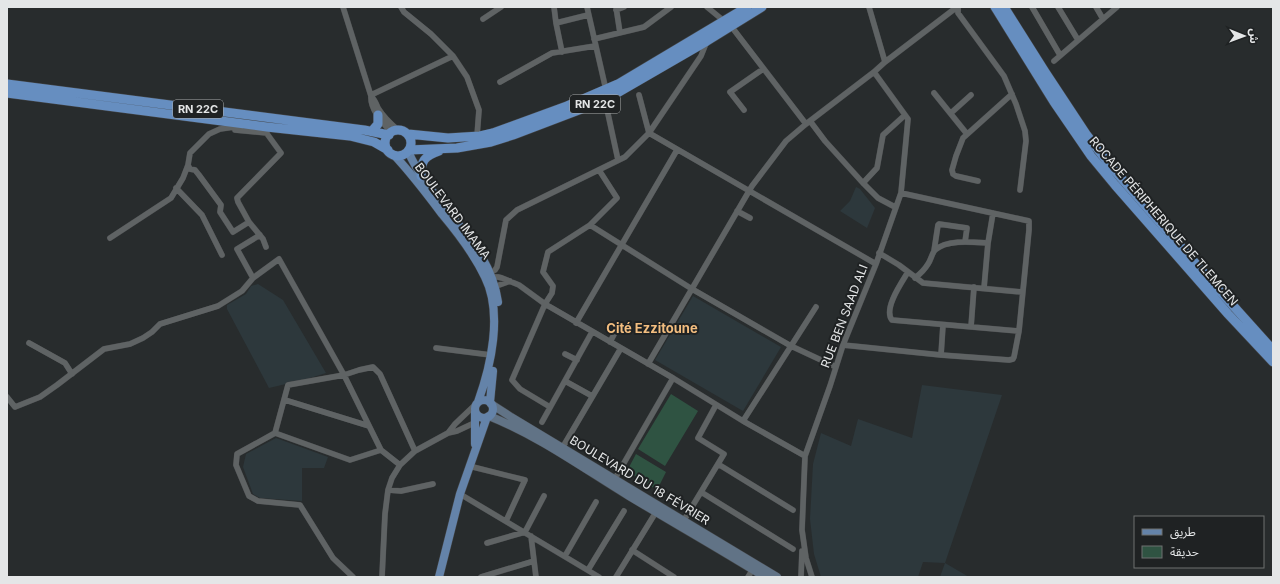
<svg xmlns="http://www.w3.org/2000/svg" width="1280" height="584" viewBox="0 0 1280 584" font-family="Inter,'Noto Sans Arabic',sans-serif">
<rect width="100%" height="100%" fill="#282c2d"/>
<path fill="#2d383c" d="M856,187L860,189L875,208L867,228L840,211L850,201Z
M258,284L283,300L326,373L307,379L269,388L227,309V305L246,294L251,286Z
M693,296L781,347L743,411L655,360Z
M922,385L1002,395L945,563L969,577H940L945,563L923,562L918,577H821L814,554L810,519L813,464L821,433L851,446L858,419L912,438Z
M276,438L328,457L324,468H302V501L260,498L253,494L243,467L246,454Z"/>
<path fill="#2f5342" d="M671,394L698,411L665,466L638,449Z
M636,454L666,472L657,490L627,471Z"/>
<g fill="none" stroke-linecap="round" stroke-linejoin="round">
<g stroke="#444648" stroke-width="6">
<path id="minor" d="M343,7L371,96C370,110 383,123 391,132
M401,7L404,12L431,34L453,56L467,77L479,110L477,136
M554,7L556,23L562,52
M587,7L606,90
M616,7L620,33
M707,7L724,21
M869,7L885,62
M958,7V13L1004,76L1016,104L1025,131L1026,141L1020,190
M1032,7L1060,55
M1058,7L1078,40
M1096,7L1103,19
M616,10L624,7
M483,19L501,7
M556,23L588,15
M731,26L806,124
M594,39L644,27L671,7
M707,41L701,56L649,133L876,264
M1054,61L1117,7
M500,82L552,53L595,46
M934,93L967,134
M371,95L453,56
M371,96C375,100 376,103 378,108C383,116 391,124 398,130
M605,100L618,160
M744,110L730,92L763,69
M951,113L971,95
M810,121L825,141L863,183
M235,130L267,133
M188,165L190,169L195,170L199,175L221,205L220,212L233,232L249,222L238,202L237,198L281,153L265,131L264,126
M978,181L956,176L953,174L952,170L956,156L963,138L1012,94
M176,188L202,215L222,255
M895,207L878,198L863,183L877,168L883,135L905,115
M737,211L750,218
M249,222L263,239L266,247
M590,225L617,198L599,170
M110,238L171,198L183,178L188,165L190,153L209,134L220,129L241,126
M934,251L938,225L939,224L967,228L965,242
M879,253L899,265L923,283L1022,292
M908,272C902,282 883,309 892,320L1019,331
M490,273L495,270L497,267L506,220L517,210L625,157L649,133L639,95
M488,277H498L502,278L519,285L545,304L673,378L743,421L805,456
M253,278L237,249L260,235
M915,278C920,274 925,269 928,264C931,260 932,253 935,250C947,239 973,242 988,243
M491,288L510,281
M984,288L988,243L993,213
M576,323L677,150
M971,327L974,287
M610,342L619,325
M29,343L65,363L72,374
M843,345L941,355L1009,360L1013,359L1014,357L1019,331L1029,230V221L901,193
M436,348L491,355
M565,354L577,360
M941,355L943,325
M648,364L752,186L786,141L806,124L874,72L885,62L957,7
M565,381L592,396
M7,397L15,407L40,397L57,385L104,349L130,344L143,338L152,332L160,324L218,306L242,291L253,278L279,259L344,375L381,450
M285,400L369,426
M550,407L520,389L512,380L545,304L552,293L553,286L543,272L548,252L590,225L692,289L791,346L836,367
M743,421L816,307
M542,422L592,332
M275,433L288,385L344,375L359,370L373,367L380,374L415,451
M448,433L455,424L476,404
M561,450L621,348
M718,464L793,510
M469,466L525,480L506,521
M613,482L673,378
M388,490L401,491L433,484
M701,492L793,549
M460,494L599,577
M684,520L724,454L698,438L716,405
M531,536L536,577
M487,543L525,532L544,496
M632,550L674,577
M565,556L596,502
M588,570L624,511
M353,577L333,558L300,505L258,501L249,496L236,465L237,454L275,433L350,460L381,450L400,465
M382,577L385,514L388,490L392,478L400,465L415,451L448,433L457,431L472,424L480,417
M481,577L534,561
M616,577L656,512
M748,577L753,569
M801,577L802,551
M812,577L806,558L802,530L805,456L830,386L843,345L876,264L901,193L908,119L874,72"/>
</g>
<g stroke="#444648" stroke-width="9">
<path id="secondary" d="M491,404L511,417L777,577
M489,416C539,436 583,468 629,496C674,523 720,549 765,577"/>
</g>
<g stroke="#444648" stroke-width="9">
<path id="primary" d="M408,151C431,205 489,240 498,302
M394,155C411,173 427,194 442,214C458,233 474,254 485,277C503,313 491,366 478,402
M475 409a9 9 0 1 1 18 0a9 9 0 1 1-18 0Z
M490,402L493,371
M475,444V412
M439,577L460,494L487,417"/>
</g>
<g stroke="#444648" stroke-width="10">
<path id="trunk" d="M995,7L1054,102L1091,156L1115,185L1228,314L1273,362
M1004,7L1045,72L1086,134L1109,164L1210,280L1273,350
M7,84L364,130L389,135
M7,93L267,127L350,136L374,142L388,150
M385 143a13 13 0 1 1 26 0a13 13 0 1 1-26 0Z
M372,131L378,124V115
M408,134L448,138L480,136L493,133L567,106L618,84L747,7
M409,150L457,148L491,142L513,135L605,100L707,41L762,7
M421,176C421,161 424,156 439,151"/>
</g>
<use href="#minor" stroke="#5f6364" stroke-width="5.5"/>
<use href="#secondary" stroke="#617386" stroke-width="8"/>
<use href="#primary" stroke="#6483a9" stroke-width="8"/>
<use href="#trunk" stroke="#668ec0" stroke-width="9"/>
</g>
<g text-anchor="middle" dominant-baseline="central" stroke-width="4" stroke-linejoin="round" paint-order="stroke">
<g fill="#1f2223" stroke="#a9abac" stroke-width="1">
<rect x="570" y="95" width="50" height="18" rx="3"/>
<rect x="173" y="100" width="50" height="18" rx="3"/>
</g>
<g font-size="11" font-weight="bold" fill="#e4e6e7">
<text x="595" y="104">RN 22C</text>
<text x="198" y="109">RN 22C</text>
</g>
<g font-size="12" fill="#e4e6e7" stroke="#1f2223">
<text transform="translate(453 211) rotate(53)">BOULEVARD IMAMA</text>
<text transform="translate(1164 221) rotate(49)">ROCADE PÉRIPHERIQUE DE TLEMCEN</text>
<text transform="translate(844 316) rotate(-69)">RUE BEN SAAD ALI</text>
<text transform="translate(640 480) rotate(31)">BOULEVARD DU 18 FÉVRIER</text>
</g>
<g font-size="13" font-weight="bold" fill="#f2bd7f" stroke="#1f2223">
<text x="652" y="328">Cité Ezzitoune</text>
</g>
</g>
<rect width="1280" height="584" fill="none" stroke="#e4e6e7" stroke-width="16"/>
<rect x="1134" y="516" width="130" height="52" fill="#1f2223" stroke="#6e7071"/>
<rect x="1142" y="529" width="20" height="6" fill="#6483a9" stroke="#6e7071"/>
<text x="1170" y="536" font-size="12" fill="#e4e6e7">طريق</text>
<rect x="1142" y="546" width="20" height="12" fill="#2f5342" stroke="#6e7071"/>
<text x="1170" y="556" font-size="12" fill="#e4e6e7">حديقة</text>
<g transform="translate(1244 36) rotate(91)" stroke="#1f2223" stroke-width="3" paint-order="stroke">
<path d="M0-3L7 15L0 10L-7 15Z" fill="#e4e6e7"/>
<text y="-6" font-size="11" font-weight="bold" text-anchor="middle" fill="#e4e6e7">ش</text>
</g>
</svg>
